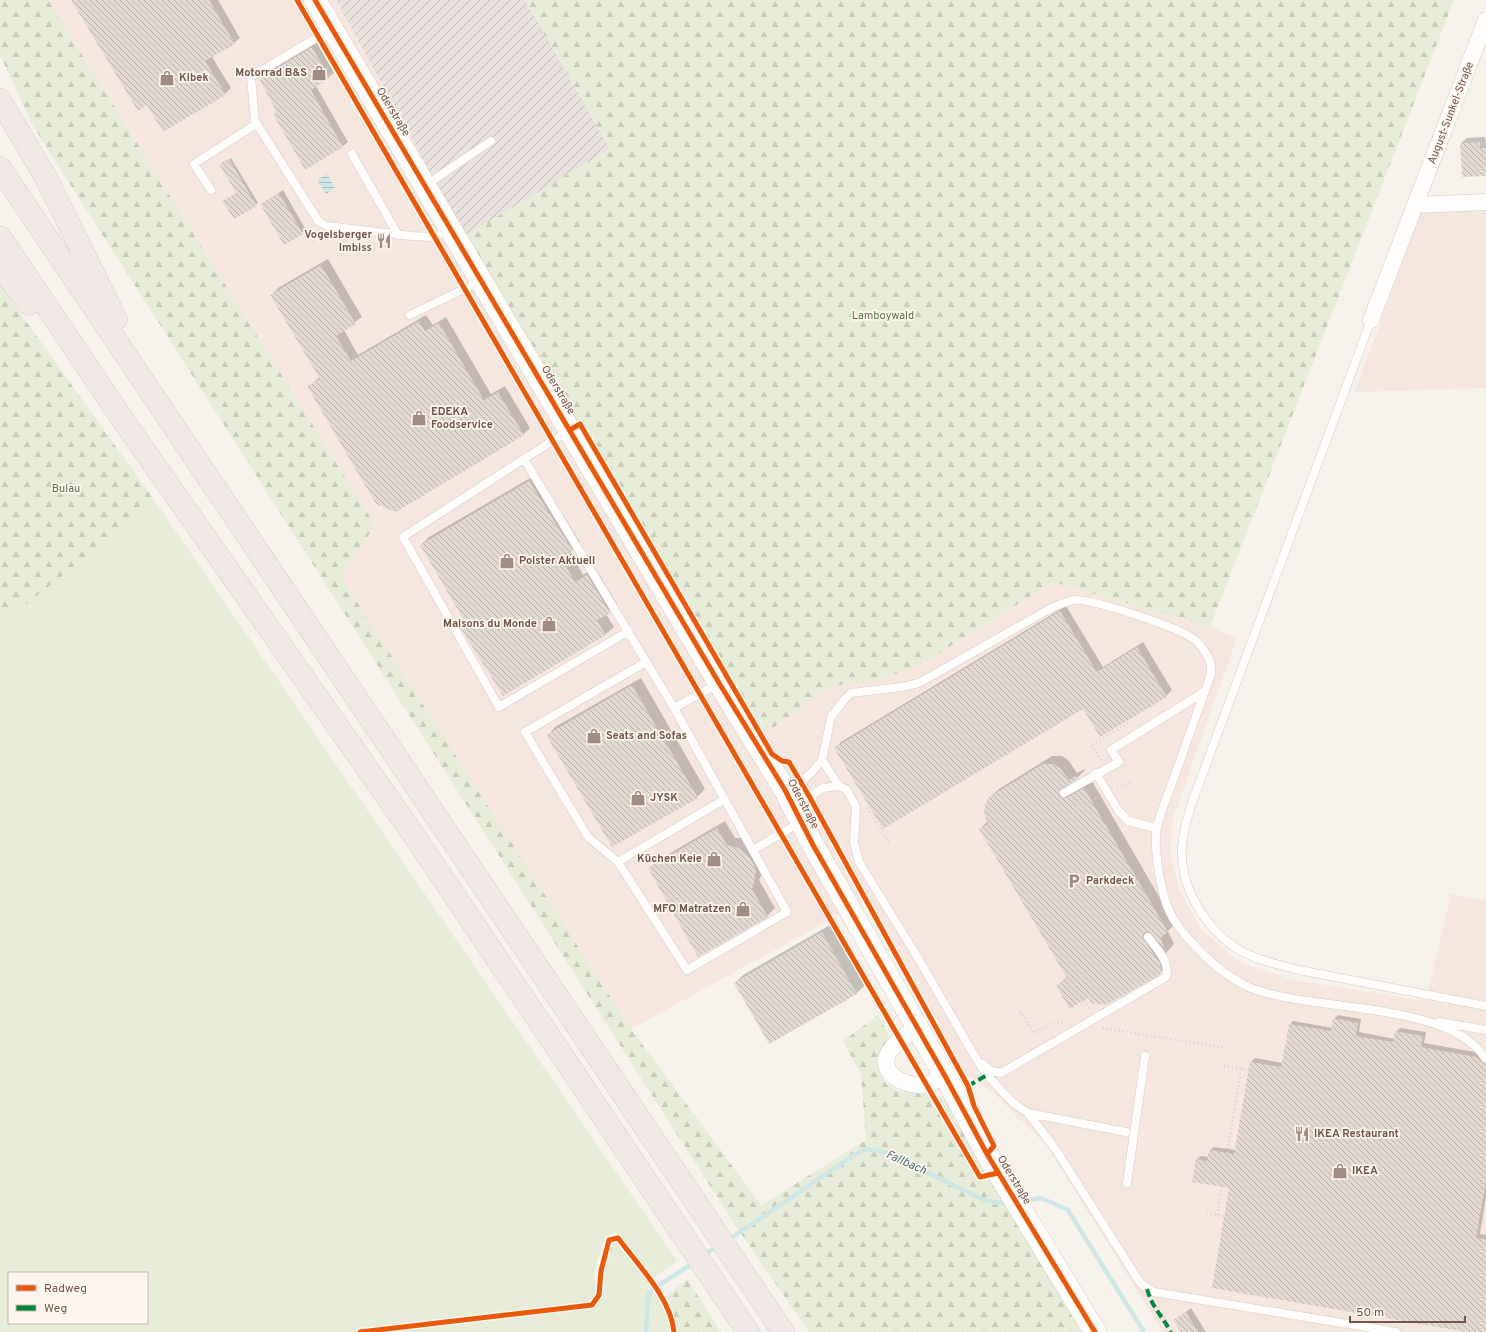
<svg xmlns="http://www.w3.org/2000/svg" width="1486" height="1332" viewBox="0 0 1486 1332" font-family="Overpass,sans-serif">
<defs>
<pattern id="industrial-furrows" width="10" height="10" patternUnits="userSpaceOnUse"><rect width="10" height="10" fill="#e8e1dd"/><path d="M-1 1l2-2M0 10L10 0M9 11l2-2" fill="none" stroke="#c0b9b5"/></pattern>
<pattern id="forest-firs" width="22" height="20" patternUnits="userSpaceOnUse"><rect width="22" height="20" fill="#e6ecd7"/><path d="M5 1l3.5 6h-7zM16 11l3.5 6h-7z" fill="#c9ccba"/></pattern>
<pattern id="water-rules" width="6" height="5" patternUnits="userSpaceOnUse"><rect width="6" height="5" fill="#cee6e6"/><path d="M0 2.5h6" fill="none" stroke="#acbdbd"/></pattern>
<pattern id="building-back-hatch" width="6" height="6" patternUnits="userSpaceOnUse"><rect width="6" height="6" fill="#e3d9d3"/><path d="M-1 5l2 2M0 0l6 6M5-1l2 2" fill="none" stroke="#bcb3ad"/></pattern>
</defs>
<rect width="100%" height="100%" fill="#f6f1eb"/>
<path fill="#f6e6e0" d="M48,0H336L465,236L766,733L831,686L875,681L919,666L1053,582L1210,627L1237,638L1173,818L1170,854L1180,891L1201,929L1239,962L1294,980L1426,1001L1451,894L1486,900V1332H1163L1047,1146L992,1091L968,1076L870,898L631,1029L340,577L375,525Z
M1486,210V388L1355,392L1420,213Z"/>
<path fill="url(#industrial-furrows)" d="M336,0H525L610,149L465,236Z"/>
<path fill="#e6ecd7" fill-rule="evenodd" d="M157,504L677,1261L653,1279L616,1232L605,1236L594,1271L596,1301L602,1296L603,1271L611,1244L617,1241C636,1267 670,1299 671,1332H0V624L137,518ZM9,1273H147V1323H9Z"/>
<path fill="url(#forest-firs)" d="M0,0H48L375,525L341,577L631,1029L761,1205L866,1140L861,1075L843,1041L878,1015L891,1039L877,1058L881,1075L886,1084L899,1092L924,1094L946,1100L1083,1332H809L733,1222L33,126L0,55Z
M525,0H1454L1210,627L1053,582L919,666L875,681L831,686L766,733L465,236L610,149Z
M0,285L157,504L137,518L0,624Z
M687,1279L721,1332H676L675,1321L665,1298Z"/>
<path fill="url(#water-rules)" d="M327,174L335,188L326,194L317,180Z"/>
<path fill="#0003" d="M72,0H218L240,38L234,43L212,57L231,88L225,94L148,104Z
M317,43L334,73L316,86L348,142L343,146L306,168L261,81L268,72Z
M1485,137L1486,143V175L1461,143L1467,138Z
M231,158L258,203L234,218L237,193L222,163Z
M283,190L306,230L302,233L262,204Z
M328,259L362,317L344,330L358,355L426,315L433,325L446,317L491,394L505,386L530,428L523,435L308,387L320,377L272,295L278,288Z
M537,474L580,542L570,552L583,575L595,568L617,604L606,614L614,627L606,634L503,695L460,625L465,620L421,545L429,537Z
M1066,606L1103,667L1143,642L1172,690L1166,696L1084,707L835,748L841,742Z
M641,678L705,789L697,797L548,735L555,727Z
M1052,756H1062L1068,760L1077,773L1085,769V770L1077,778L1067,784V788L1092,781L1175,924L1168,931L1174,944L1166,953L1168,965L1160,973L1057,986L1068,976L980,829L988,821L990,797L999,789Z
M725,821L735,838H741L753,844L762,874L759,880L775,908L767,916L698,956L649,869L657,861Z
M830,925L865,985L857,993L770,1043L735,983L743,975Z
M1338,1015L1361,1019L1359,1032L1395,1039L1396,1032L1400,1028L1426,1032L1424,1043L1480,1053L1486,1058V1196L1480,1234L1486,1235V1332H1472L1230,1187L1197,1159L1201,1156L1209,1157L1210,1150L1214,1147L1236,1150L1251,1062L1255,1058L1283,1063L1290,1025L1293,1021L1333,1028L1334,1019Z
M1191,1308L1206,1332H1182L1175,1320Z"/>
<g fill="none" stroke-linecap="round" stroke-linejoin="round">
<path stroke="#cee6e6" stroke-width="4.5" d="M1023,1201L1041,1198L1068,1210L1144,1332
M728,1240L859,1152L867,1149L887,1153L984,1200L998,1203L1009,1202
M704,1255L718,1246
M646,1332L648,1296L653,1289L695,1262"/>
</g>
<path fill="url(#building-back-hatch)" d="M71,0H209L235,44L205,61L226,95L163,132L147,105L138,111Z
M312,47L330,78L311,90L343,147L305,170L273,114L277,112L260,80L263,79L262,77Z
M1480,142V148H1486V176L1462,177L1460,143Z
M229,159L257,206L234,219L222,201L236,193L219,164Z
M279,193L303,234L284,245L260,204Z
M321,265L356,324L336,336L351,361L419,321L425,331L439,323L484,400L498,392L524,435L396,512L376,504L307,386L320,379L270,295Z
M529,481L573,551L561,558L575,582L587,575L610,613L597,620L606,635L503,696L459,625L465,622L420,545Z
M1060,611L1097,672L1137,647L1167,697L1100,737L1083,709L883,829L834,748Z
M632,685L698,798L612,847L546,735Z
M1043,764H1053L1060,768L1069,780L1076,776L1078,779L1060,790L1059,796L1066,798L1084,788L1168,932L1160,938L1167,953L1150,932H1145L1143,935L1144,940L1160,963L1161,974L1106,1005L1092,1003L1088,998L1070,1009L1056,986L1067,978L979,829L988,824L984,813L985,804L989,797Z
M717,828L727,845L739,848L750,858L756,870L754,883L752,889L768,917L698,957L648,868Z
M822,932L857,994L769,1044L734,983Z
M1333,1018L1358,1023L1356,1036L1393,1042L1395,1031L1423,1036L1421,1047L1476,1057L1481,1062L1486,1063V1181L1476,1238L1486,1239V1332H1466L1212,1288L1229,1188L1192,1182L1196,1159L1207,1161L1209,1150L1234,1154L1250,1062L1281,1067L1289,1024L1331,1031Z
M1186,1312L1198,1332H1181L1173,1320Z"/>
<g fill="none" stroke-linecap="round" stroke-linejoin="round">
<g stroke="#d5cdc8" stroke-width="9">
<path id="lane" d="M331,29L251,77L255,121L319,222L327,226L411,236L434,237L451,230
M352,154L398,235
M426,185L491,141
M211,190L194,164L256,124
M410,315L481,281
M1371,320L1193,800C1188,815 1183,831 1182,847C1180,889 1206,930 1241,951C1259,961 1280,965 1299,970L1486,1006
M568,431L524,459L674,708L787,912L687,970L618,862L588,837L525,732L646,662
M524,459L403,537L499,707L629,631
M674,708L719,683
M822,760L839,786
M1096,773L1118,810L1128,821L1156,828
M786,789L800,783L812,772L822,760L831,717L844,700L851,693L902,687L919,683L1053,607C1060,605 1067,601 1073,600C1091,598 1181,628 1195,640C1204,648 1213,661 1211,674C1199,707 1187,741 1175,775C1169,792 1161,810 1157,827C1153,845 1160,883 1165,900C1171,920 1183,933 1197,948C1213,965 1230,979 1251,988C1312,1012 1449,1001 1485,1058
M1064,793L1119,762L1111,750L1204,692
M794,806L823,788L839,786L847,790L856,807L854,842L859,862L918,958L974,1055L987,1075L1012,1102L1028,1113L1126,1132
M753,850L801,822
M618,862L725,799
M1439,1022L1486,1030
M983,1064L991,1071L1001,1073L1166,977C1171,962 1156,948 1148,937
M1028,1113L1056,1150L1141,1284L1154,1292L1396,1332
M1127,1183L1145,1056"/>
</g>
<g stroke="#d5cdc8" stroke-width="17">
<path id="street" d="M1416,205L1486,202
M1371,320L1486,20
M916,1027C907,1035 895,1042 889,1052C876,1075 910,1089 928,1084C933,1083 939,1078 945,1076"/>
</g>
<g stroke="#d6cdc8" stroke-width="23">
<path id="secondary" d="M315,0L719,683L785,790L813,845L945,1076L987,1154L1095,1332"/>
</g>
<g stroke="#d5ccc7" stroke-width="23">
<path id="highway" d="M0,100L45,176L116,319
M0,168L783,1332
M0,237L125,423L411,831L748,1332
M0,267L29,304"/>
</g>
<path stroke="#dad1ce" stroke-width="2.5" stroke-dasharray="1 3" stroke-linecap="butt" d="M560,453L693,684
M705,704L774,825
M1101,760L1091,745L1130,722
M1117,788L1132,782
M867,808L890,844
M1074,810L1098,797
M785,843L892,1027
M1087,973L1072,982L1090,1010
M1020,1011L1034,1033L1055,1022L1063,1023
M1103,1028L1227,1048
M908,1054L918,1070
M1224,1066L1249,1070
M1227,1153L1241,1069
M1207,1213L1224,1216
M1217,1215L1222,1187"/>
<use href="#lane" stroke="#fefdfc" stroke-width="8"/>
<use href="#street" stroke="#fefdfc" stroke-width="16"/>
<use href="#secondary" stroke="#fefdfc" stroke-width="22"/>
<use href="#highway" stroke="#f0e8e5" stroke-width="22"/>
<path stroke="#00873e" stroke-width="4" stroke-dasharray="8 4" stroke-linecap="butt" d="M968,1086L987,1075
M1147,1289C1152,1307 1162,1316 1171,1332"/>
<g stroke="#fef6ee" stroke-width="8">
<path id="cycleway" d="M297,0L980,1177L998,1173
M315,0L719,683L785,790L813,845L945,1076L987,1154L1095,1332
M570,430L580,424L772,754L782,761L789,762L809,796L968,1086L974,1106L994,1146L987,1154
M360,1332L592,1305L599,1295L601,1271L609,1240L618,1238C638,1265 671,1298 674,1332"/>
</g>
<use href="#cycleway" stroke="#e8590c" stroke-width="5"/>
</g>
<defs>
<g id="shop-bare" transform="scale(1.2)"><path d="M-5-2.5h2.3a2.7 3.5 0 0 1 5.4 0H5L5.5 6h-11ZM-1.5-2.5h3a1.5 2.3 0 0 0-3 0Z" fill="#a18d84" stroke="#fef6ee" stroke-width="2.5" paint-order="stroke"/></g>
<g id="restaurant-bare" transform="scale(1.2)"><path d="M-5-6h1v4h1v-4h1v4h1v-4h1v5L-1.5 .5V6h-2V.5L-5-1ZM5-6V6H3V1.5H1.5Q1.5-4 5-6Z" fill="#a18d84" stroke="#fef6ee" stroke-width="2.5" paint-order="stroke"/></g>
<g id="parking-bare" transform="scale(1.2)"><path d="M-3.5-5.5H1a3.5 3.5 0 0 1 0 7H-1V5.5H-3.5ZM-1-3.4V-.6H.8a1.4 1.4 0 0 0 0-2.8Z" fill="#a18d84" stroke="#fef6ee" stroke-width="2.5" paint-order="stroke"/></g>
</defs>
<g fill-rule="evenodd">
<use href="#shop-bare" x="319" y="73"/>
<use href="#shop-bare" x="167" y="78"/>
<use href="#restaurant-bare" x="384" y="241"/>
<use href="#shop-bare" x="419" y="418"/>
<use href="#shop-bare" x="507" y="561"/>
<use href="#shop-bare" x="549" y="624"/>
<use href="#shop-bare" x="594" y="736"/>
<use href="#shop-bare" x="638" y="798"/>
<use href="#shop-bare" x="714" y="859"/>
<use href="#parking-bare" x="1074" y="881"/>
<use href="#shop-bare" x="743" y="909"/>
<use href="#restaurant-bare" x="1302" y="1134"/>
<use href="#shop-bare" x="1340" y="1171"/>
</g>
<g text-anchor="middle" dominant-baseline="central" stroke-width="3.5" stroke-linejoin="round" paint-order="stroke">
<g font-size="11" font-weight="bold" fill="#73574d" stroke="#fef6ee" text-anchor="start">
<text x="307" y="73" text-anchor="end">Motorrad B&amp;S</text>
<text x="179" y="78">Kibek</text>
<text x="372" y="235" text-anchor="end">Vogelsberger<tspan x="372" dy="13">Imbiss</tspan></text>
<text x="431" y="412">EDEKA<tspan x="431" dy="13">Foodservice</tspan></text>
<text x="519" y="561">Polster Aktuell</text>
<text x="537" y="624" text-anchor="end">Maisons du Monde</text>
<text x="606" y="736">Seats and Sofas</text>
<text x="650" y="798">JYSK</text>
<text x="702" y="859" text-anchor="end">Küchen Keie</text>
<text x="1086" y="881">Parkdeck</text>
<text x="731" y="909" text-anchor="end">MFO Matratzen</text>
<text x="1314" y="1134">IKEA Restaurant</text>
<text x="1352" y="1171">IKEA</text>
</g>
<g font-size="11" fill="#73574d" stroke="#fef6ee">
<text transform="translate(393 112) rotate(59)">Oderstraße</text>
<text transform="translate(1451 113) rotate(-69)">August-Sunkel-Straße</text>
<text transform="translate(558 390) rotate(59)">Oderstraße</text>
<text transform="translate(803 804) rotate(62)">Oderstraße</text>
<text transform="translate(1014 1180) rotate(59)">Oderstraße</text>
</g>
<g font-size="11" fill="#5a7846" stroke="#fef6ee">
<text x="883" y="316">Lamboywald</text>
<text x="66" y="489">Bulau</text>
</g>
<g font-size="12" font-style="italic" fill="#427478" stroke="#fef6ee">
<text transform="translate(906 1163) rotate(24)">Fallbach</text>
</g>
</g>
<rect x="8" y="1272" width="140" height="52" fill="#fef6ee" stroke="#c6b6ae"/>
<rect x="16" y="1285" width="20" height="6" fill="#e8590c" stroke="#c6b6ae"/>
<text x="44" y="1292" font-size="12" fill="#73574d">Radweg</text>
<rect x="16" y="1305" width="20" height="6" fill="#00873e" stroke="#c6b6ae"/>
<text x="44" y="1312" font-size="12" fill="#73574d">Weg</text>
<path d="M1350 1316v6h115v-6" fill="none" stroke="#73574d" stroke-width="2"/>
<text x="1356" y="1316" font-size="12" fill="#73574d" stroke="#fef6ee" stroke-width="3" paint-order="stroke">50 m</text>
</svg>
